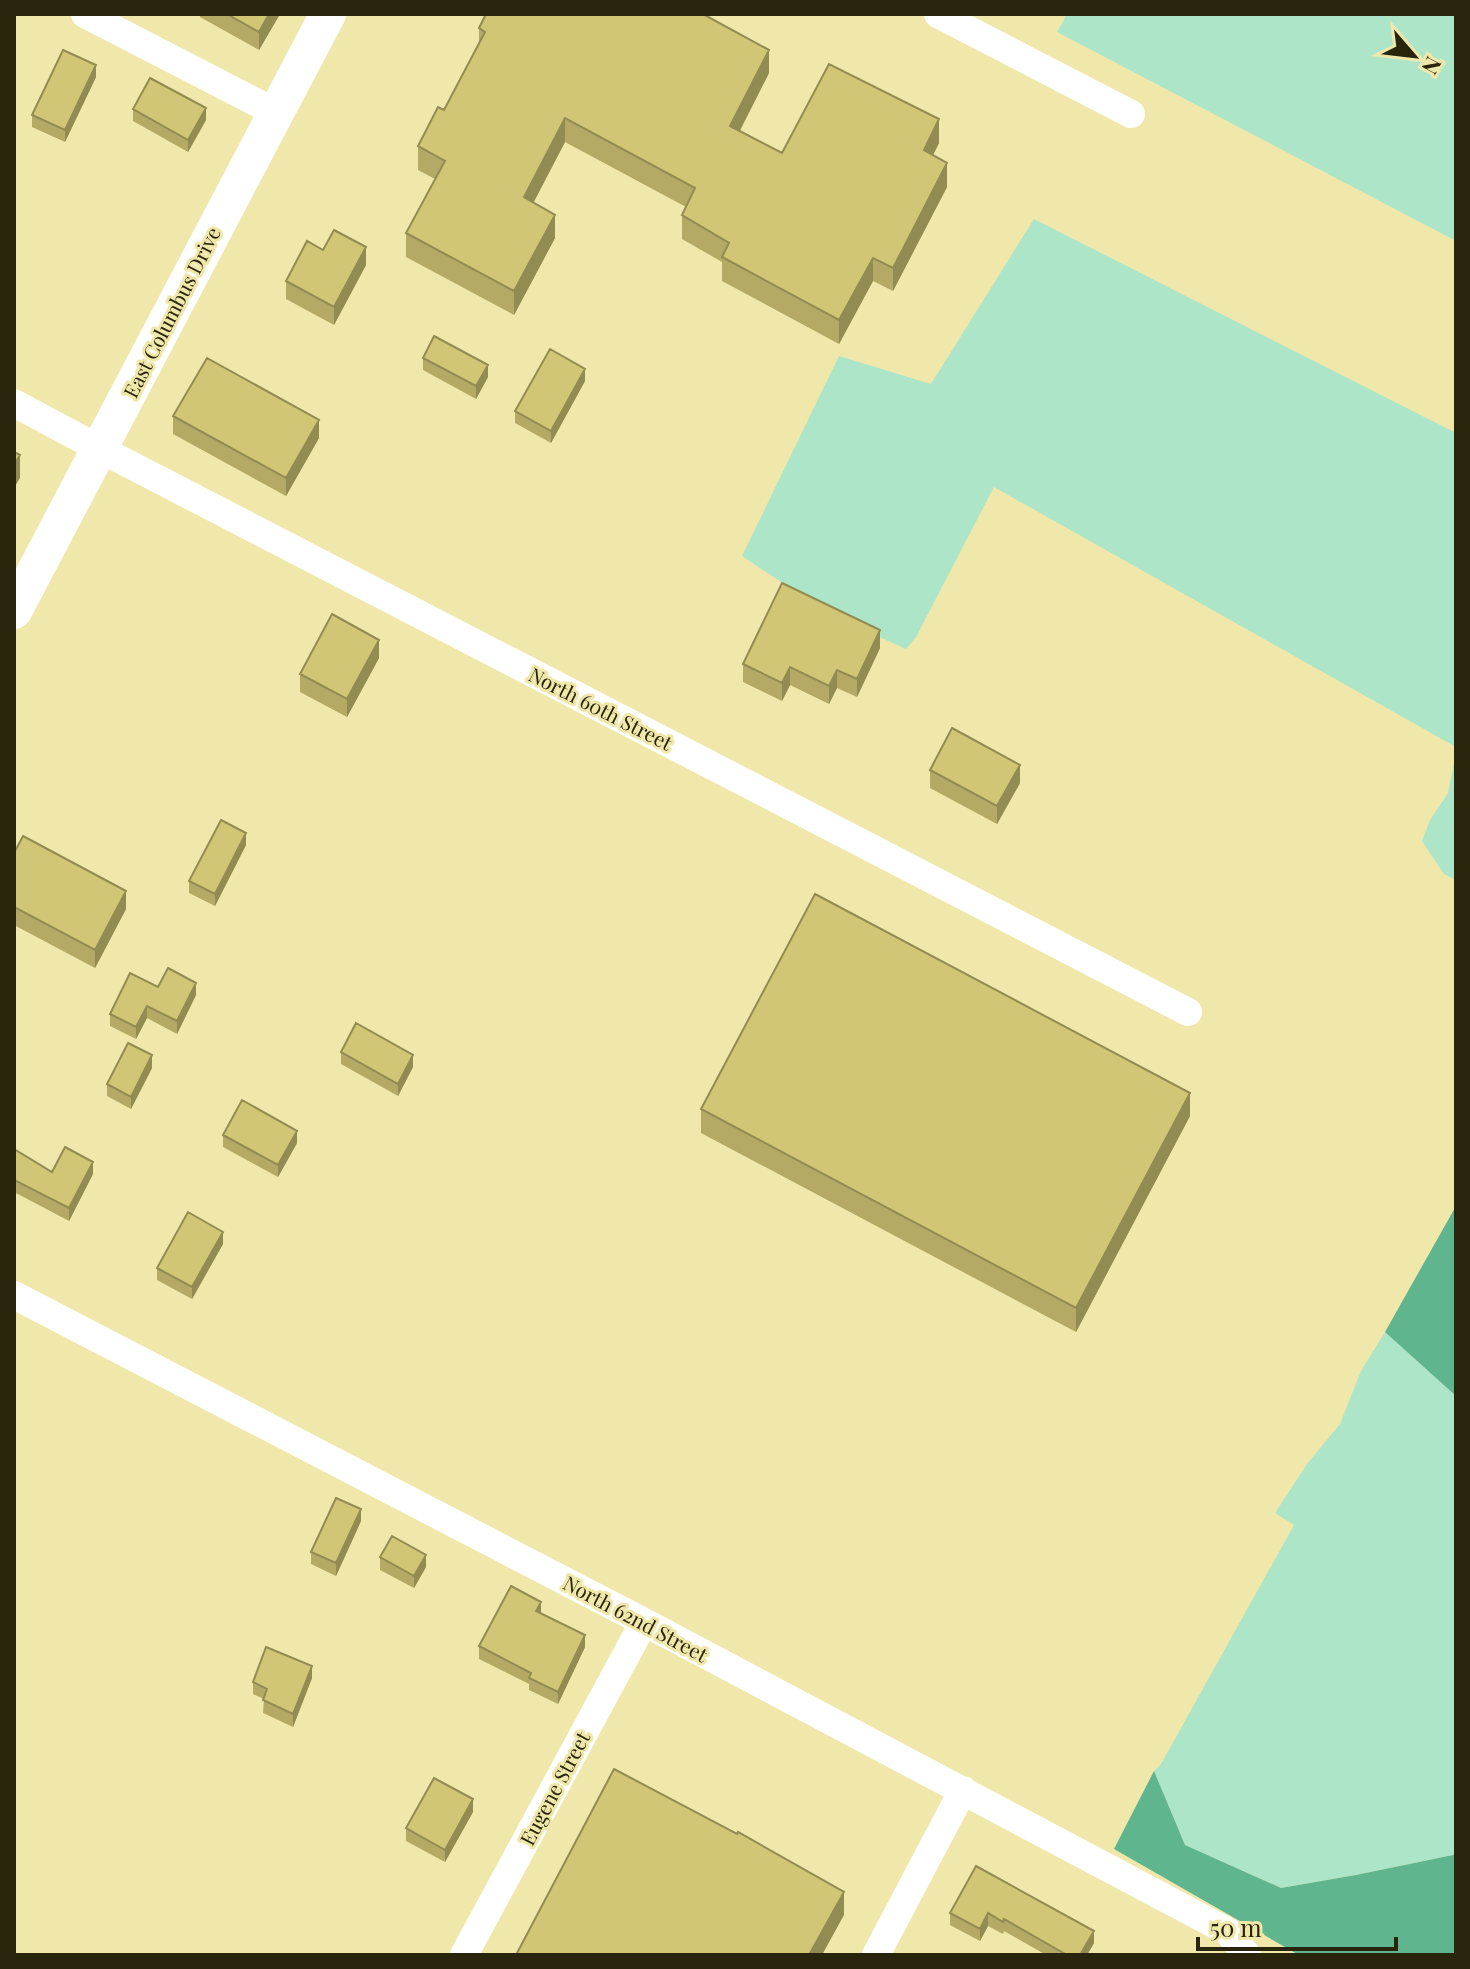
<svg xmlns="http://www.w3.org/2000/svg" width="1470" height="1969" viewBox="0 0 1470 1969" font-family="'Playfair Display',serif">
<rect width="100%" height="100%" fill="#efe8aa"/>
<path fill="#ade5c8" d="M1067,14H1456V241L1057,32Z
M1034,219L1456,433V747L994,487L916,637L906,649L829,614L742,556L839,356L931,384Z
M1456,754V880L1444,874L1422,841L1430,820L1448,793Z
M1385,1332L1456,1396V1853L1453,1855L1356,1875L1281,1888L1185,1845L1154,1771L1161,1764L1294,1525L1275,1513L1307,1464L1340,1424L1361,1371Z"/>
<path fill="#5fb58d" d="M1456,1206V1396L1385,1332Z
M1154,1771L1185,1845L1281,1888L1356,1875L1453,1855L1456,1853V1955H1299L1114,1849Z"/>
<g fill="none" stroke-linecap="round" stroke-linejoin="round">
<path stroke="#fff" stroke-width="28" d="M85,14L275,112
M938,14L1131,114
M14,403L100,449L1188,1012
M14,1295L644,1622L1227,1931L1247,1955
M464,1955L644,1622
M876,1955L963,1790"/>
<path stroke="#fff" stroke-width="36" d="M14,611L328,14"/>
</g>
<path fill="#b4aa65" d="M200,14H280L259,50L200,17Z
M479,28L769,73L740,131L782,153L939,143L933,155L947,187L893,291L873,281L839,344L722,281V262L682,239V215L686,207L565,142L533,202L555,238L514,315L406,257V233L435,179L418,170V146L444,110L479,44Z
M96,77L65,142L32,127V115Z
M133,109L206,120L188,152L133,121Z
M323,250L366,265L334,325L286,299V281Z
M423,358L488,377L476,399L423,370Z
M585,381L551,443L515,423V411Z
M173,416L319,438L286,496L173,434Z
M880,648L857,697L837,688L829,704L790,685L782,701L743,682V664Z
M379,658L347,717L300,692V674Z
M930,770L1020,783L997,824L930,788Z
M246,845L215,906L189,893V881Z
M14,853L126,909L95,968L14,925Z
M158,987L196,995L177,1034L147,1018L136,1039L110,1026V1014Z
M341,1052L413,1067L398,1096L341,1064Z
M152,1068L131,1109L107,1096V1084Z
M701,1109L1190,1116L1076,1332L701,1133Z
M223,1135L297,1143L278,1177L223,1147Z
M14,1149L52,1172L93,1174L69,1221L14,1192Z
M223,1244L192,1299L157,1280V1268Z
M361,1521L336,1576L311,1564V1552Z
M380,1557L426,1567L414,1588L380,1570Z
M541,1614L585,1647L558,1704L529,1690V1684L479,1659V1646Z
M312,1678L293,1727L263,1713L264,1699L253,1694V1682Z
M473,1812L445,1862L406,1841V1828Z
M976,1866L1094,1943L1087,1955H1046L1004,1931L1003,1934L988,1926L980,1941L950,1925V1913Z"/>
<path fill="#928b52" d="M269,14H280L259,50V32Z
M769,50V73L730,149V126Z
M96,65V77L65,142V130Z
M206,108V120L188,152V140Z
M565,118V142L524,221V197Z
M939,119V143L924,173V150Z
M947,163V187L893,291V268Z
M555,215V238L514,315V291Z
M366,247V265L334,325V307Z
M873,258V281L839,344V320Z
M488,365V377L476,399V386Z
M585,369V381L551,443V431Z
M319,420V438L286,496V478Z
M20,455V478L14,488V465Z
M880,630V648L857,697V679Z
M379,640V658L347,717V699Z
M790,667V685L782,701V683Z
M837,670V688L829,704V686Z
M1020,765V783L997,824V806Z
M246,833V845L215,906V894Z
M126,891V909L95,968V950Z
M196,983V995L177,1034V1021Z
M147,1006V1018L136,1039V1027Z
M152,1055V1068L131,1109V1097Z
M413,1055V1067L398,1096V1084Z
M1190,1093V1116L1076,1332V1308Z
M297,1131V1143L278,1177V1165Z
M93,1162V1174L69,1221V1208Z
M223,1232V1244L192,1299V1287Z
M361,1509V1521L336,1576V1563Z
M426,1555V1567L414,1588V1576Z
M541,1602V1614L536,1611Z
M585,1635V1647L558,1704V1692Z
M312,1666V1678L293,1727V1714Z
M473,1799V1812L445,1862V1850Z
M844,1892V1915L822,1955H809Z
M988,1913V1926L980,1941V1929Z
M1094,1931V1943L1087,1955H1080Z"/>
<path fill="#d1c675" stroke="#928b52" stroke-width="2" d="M227,14H269L259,32Z
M486,14H703L769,50L730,126L782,153L829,64L939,119L924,150L947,163L893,268L873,258L839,320L722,257L729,243L682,215L695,188L565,118L524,197L555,215L514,291L406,233L445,161L418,146L438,107L444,110L485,32L479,28Z
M63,50L96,65L65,130L32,115Z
M150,78L206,108L188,140L133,109Z
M334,230L366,247L334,307L286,281L307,241L323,250Z
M434,336L488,365L476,386L423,358Z
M550,349L585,369L551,431L515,411Z
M207,358L319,420L286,478L173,416Z
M14,452L20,455L14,465Z
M782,583L880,630L857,679L837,670L829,686L790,667L782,683L743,664Z
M332,614L379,640L347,699L300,674Z
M952,728L1020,765L997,806L930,770Z
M221,820L246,833L215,894L189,881Z
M23,836L126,891L95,950L14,907V853Z
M815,894L1190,1093L1076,1308L701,1109Z
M168,968L196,983L177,1021L147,1006L136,1027L110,1014L130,973L158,987Z
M356,1023L413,1055L398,1084L341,1052Z
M128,1043L152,1055L131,1097L107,1084Z
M242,1100L297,1131L278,1165L223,1135Z
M65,1147L93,1162L69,1208L14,1180V1149L52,1172Z
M188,1212L223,1232L192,1287L157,1268Z
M336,1498L361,1509L336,1563L311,1552Z
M392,1536L426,1555L414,1576L380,1557Z
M511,1586L541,1602L536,1611L585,1635L558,1692L529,1678L531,1673L479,1646Z
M266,1647L312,1666L293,1714L263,1700L267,1689L253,1682Z
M614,1769L737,1834L738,1832L844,1892L809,1955H516Z
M434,1778L473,1799L445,1850L406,1828Z
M976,1866L1094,1931L1080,1955H1067L1004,1919L1003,1922L988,1913L980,1929L950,1913Z"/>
<g text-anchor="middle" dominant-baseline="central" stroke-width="6" stroke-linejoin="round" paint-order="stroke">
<g font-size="20" fill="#29250d" stroke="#efe8aa">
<text transform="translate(171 312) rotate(-63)">East Columbus Drive</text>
<text transform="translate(601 708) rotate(27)">North 60th Street</text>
<text transform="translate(636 1618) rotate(28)">North 62nd Street</text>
<text transform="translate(554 1788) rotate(-62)">Eugene Street</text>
</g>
</g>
<rect width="1470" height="1969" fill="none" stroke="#29250d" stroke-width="32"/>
<g transform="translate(1414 56) rotate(118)" stroke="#efe8aa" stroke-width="6" paint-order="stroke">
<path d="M0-6L14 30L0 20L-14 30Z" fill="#29250d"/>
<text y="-12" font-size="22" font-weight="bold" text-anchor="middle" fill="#29250d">N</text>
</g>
<path d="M1198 1937v12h198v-12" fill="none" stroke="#29250d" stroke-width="4"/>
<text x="1210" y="1937" font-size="24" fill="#29250d" stroke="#efe8aa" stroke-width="6" paint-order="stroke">50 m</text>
</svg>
